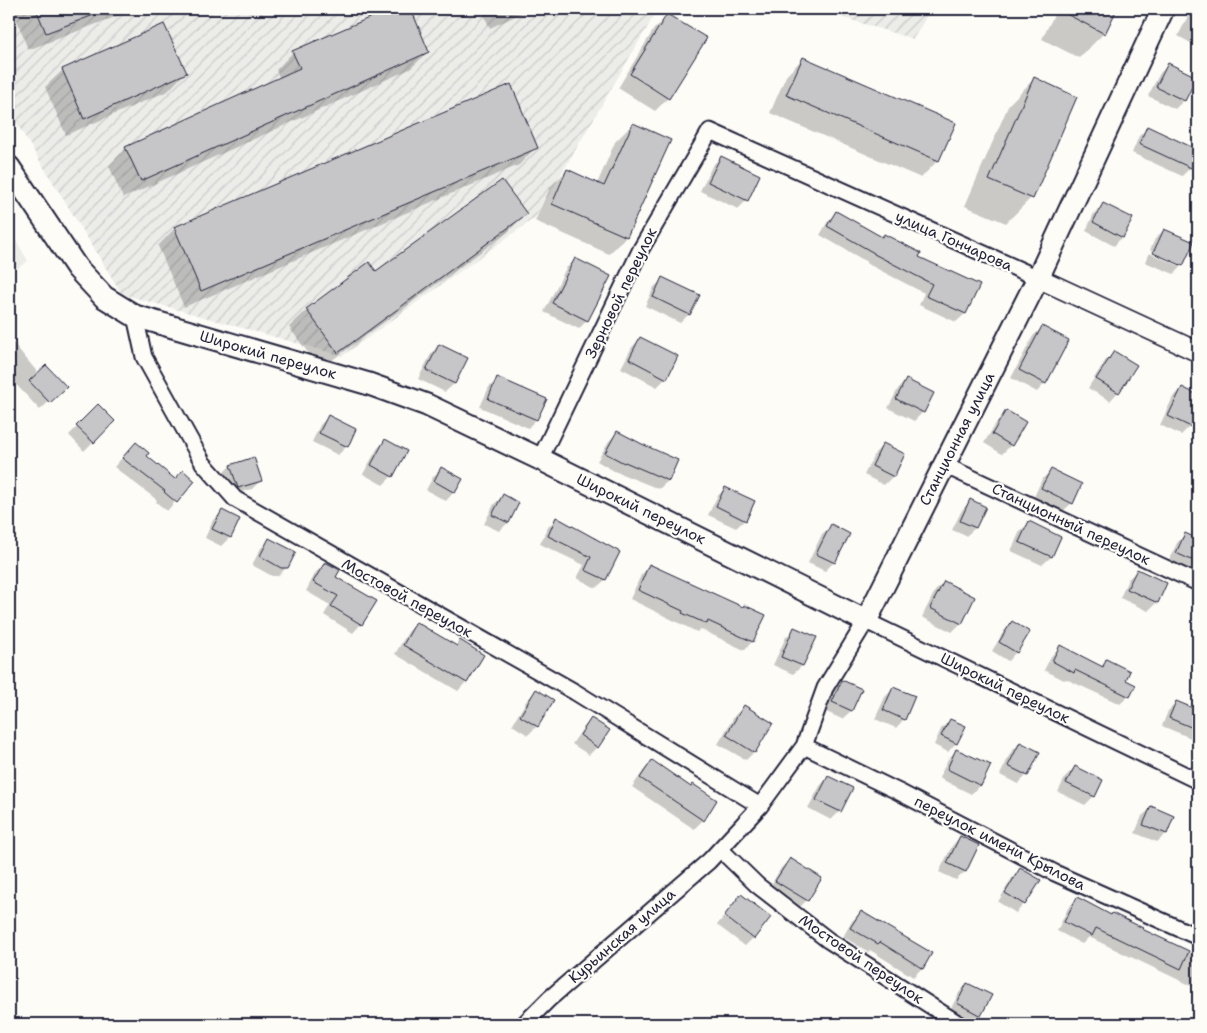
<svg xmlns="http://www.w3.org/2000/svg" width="1207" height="1033" viewBox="0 0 1207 1033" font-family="'Shantell Sans',sans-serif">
<defs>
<pattern id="industrial-furrows" width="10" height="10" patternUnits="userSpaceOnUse" patternTransform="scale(1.25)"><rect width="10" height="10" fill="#ecece9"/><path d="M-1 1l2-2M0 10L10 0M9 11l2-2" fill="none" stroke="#cacac9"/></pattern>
</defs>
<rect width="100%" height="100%" fill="#fdfcf7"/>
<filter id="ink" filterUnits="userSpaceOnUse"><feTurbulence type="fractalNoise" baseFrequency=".02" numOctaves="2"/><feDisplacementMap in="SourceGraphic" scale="10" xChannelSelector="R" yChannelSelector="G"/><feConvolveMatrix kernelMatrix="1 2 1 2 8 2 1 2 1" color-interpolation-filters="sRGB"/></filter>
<g filter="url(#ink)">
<path fill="#ecece9" d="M9,228L28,261L9,274Z"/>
<path fill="url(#industrial-furrows)" d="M9,9H658L536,217L342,356L122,294L9,111Z
M711,9H931L913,39L818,10L744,13Z"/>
<path fill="#0003" d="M13,9H136L28,50Z
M394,9H409L428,52L410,69L123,198L109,166L126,148L280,79L276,70L293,52Z
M481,9H530L490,28Z
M1057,9H1115L1104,33L1079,58L1042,39Z
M1195,9H1198V47L1178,36L1189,14Z
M668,16V98L655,111L618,88L654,29Z
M803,58L938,160L921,178L770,113L786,76Z
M1169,64L1184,100L1175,109L1148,96L1160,73Z
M63,70L185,73L168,91L66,135L45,87Z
M1034,79L1031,198L1006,223L965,206L1009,104Z
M633,124L669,140L626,237L609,254L535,221L550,188L567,170L597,184L615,142Z
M1148,128L1198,151L1190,168L1182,176L1132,153L1139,136Z
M536,147L519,165L184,307L158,246L175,228Z
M721,157L759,176L746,201L738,209L700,191L712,166Z
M1103,205L1122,237L1114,246L1086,231L1094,213Z
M836,213L917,257L978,286L965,314L956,322L919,305L924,293L866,263L867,262L820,235L828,221Z
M525,214L508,232L320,369L289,327L307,310L376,273Z
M1164,230L1182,265L1174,274L1145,262L1149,253L1180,266V263L1150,250L1155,239Z
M575,260L587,320L579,329L544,312L566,268Z
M663,279L689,314L680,323L645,306L654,287Z
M1042,328L1045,383L1037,392L1011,378L1033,336Z
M641,338L666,378L657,387L621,368L632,347Z
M11,340L56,395L40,410L9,377V341Z
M439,345L466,359L454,384L445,392L418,379L431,354Z
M1114,352L1118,392L1110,401L1088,388L1105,361Z
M498,379L536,419L528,428L480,407L489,387Z
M906,380L923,412L914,421L888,408L898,389Z
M1182,389L1198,397V408L1190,426L1181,435L1160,425L1173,397Z
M98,406L114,421L84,451L69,435Z
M1007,411L1025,422L1011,445L1002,454L984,443L998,420Z
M328,417L347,446L338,455L312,442L320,425Z
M618,432L642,445L677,460L668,481L659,489L614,471L597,461L609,441Z
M385,440L392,476L383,485L363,474L377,449Z
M883,445L893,476L884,485L864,475L875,453Z
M127,452L145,456L174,480L193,481L167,511L156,502L157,500L114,467Z
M253,459L260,481L252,489L230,496L222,474L230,466Z
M441,469L454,492L446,501L426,490L433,477Z
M1051,471L1072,503L1063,511L1034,497L1042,479Z
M725,488L745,520L736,528L708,515L717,497Z
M503,496L518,503L508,523L499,531L484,524L494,504Z
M970,501L984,507L975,528L966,536L952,530L962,510Z
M222,512L230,537L221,546L205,538L213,520Z
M557,519L619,552L605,580L596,588L577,578L584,565L540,544L548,527Z
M1029,523L1060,537L1051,557L1042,565L1011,551L1020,531Z
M831,526L834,562L825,571L808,563L822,534Z
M1185,534L1198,540V570L1194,574L1168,562L1177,543Z
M269,540L287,567L278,576H272L252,565L261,548Z
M325,564L361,624L353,633L324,615L330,605L306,591L316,572Z
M650,566L752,642L744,650L700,629L697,632L630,599L641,575Z
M1137,571L1157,602L1148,611L1120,598L1128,579Z
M944,582L961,623L952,632L922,617L935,591Z
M1012,623L1016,652L1008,661L992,651L1004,631Z
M416,624L455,647L460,642L466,682L458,691L395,654L408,632Z
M795,628L815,637L802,666L793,674L773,665L786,637Z
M1061,647L1100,667L1107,661L1125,680L1129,696L1120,704L1066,679L1064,680L1044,670L1052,655Z
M842,682L860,690L851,711L842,719L824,711L834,690Z
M894,688L904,719L896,728L875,719L885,697Z
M536,691L537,726L528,735L512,725L527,700Z
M1177,702L1198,712V741L1162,726L1168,711Z
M744,707L754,752L746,760L718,744L735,715Z
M591,719L597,747L589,755L572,744L583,728Z
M950,720L956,743L948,752L934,745L941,729Z
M1020,743L1027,775L1018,784L1000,775L1011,752Z
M957,750L980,785L971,794L939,778L948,759Z
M652,762L703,820L694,829L632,787L644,770Z
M1075,767L1102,780L1094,796L1085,805L1058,792L1066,776Z
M828,777L840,811L831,820L808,808L820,786Z
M1151,808L1173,817L1166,834L1157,842L1135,833L1142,816Z
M960,837L977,845L965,872L956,880L939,872L952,846Z
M790,859L820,878L807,900L798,909L768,890L781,868Z
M1020,870L1024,904L1016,913L998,902L1012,878Z
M741,896L753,938L745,946L717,925Z
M1077,899L1198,957V994L1196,993L1198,989L1089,937L1082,944L1057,931L1068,908Z
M861,912L922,968L913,977L870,950L869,952L843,937L852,921Z
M967,984L980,1015L972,1024L949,1012L959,993Z"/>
<path fill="#c6c6c8" stroke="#22223b" d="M36,9H107V10L46,33Z
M390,9H411L429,52L141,181L125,147L300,68L292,51Z
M1057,9H1117L1105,34Z
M667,14L707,38L669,99L630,74Z
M164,24L187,73L84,119L62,69Z
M803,57L956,123L939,161L786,95Z
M1168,63L1197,77L1185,101L1156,87Z
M1034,77L1077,97L1033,199L989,180Z
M511,84L538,148L201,291L174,227Z
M633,123L671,140L627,237L552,204L567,169L604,186Z
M1147,126L1198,150V154L1191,168L1139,144Z
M721,156L760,175L748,201L708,182Z
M502,180L527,214L338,353L306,309L369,262L376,271Z
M1103,203L1133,218L1123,238L1093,222Z
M836,211L882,237L884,234L921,253L919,257L980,285L966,314L926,296L932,284L874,254V253L827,226Z
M1164,229L1194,242L1183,266L1153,253Z
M575,258L611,276L588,321L552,303Z
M662,277L700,295L690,315L653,297Z
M1042,326L1069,340L1046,384L1019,370Z
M640,337L678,356L667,379L629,359Z
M439,344L468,358L455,384L426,370Z
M1114,351L1137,365L1119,393L1096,379Z
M46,365L67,387L50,403L29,381Z
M497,377L547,399L537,420L488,399Z
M906,379L934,393L924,413L896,399Z
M1182,387L1198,395V411L1191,427L1168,416Z
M98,404L115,421L94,443L76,426Z
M1006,410L1026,422L1012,446L992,434Z
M328,415L356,429L348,447L319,433Z
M617,431L642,444L678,460L669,481L625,462L624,463L605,453Z
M385,439L407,451L393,477L371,465Z
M136,442L149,453L147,456L175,479L183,470L195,481L177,503L164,492L165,491L122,458Z
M883,443L905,454L894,477L872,466Z
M254,457L262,481L238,488L230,465Z
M441,467L463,479L455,493L434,481Z
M1051,469L1082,484L1073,504L1041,488Z
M725,487L755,501L746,521L716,506Z
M503,494L519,503L509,523L492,515Z
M970,499L986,507L976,528L960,521Z
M222,510L240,519L231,538L212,529Z
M556,517L620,552L606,580L585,570L591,557L548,536Z
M1029,521L1061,537L1052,557L1019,542Z
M831,524L850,534L835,563L816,554Z
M1185,533L1198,539V563L1176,553Z
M269,538L296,552L288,568H281L260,556Z
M325,562L340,570L336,577L377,601L362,625L331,606L338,596L313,582Z
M649,564L743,607L744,605L766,615L753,642L708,621L707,624L682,613L683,611L638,590Z
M1137,569L1167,583L1158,603L1127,589Z
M944,581L975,597L962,624L930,608Z
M1012,621L1030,632L1017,653L999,642Z
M416,622L457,646L460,640L484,655L467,683L403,645Z
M794,627L817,637L803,666L781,657Z
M1060,645L1103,667L1106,659L1130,671L1126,680L1136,685L1130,697L1075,670L1074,673L1052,661Z
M842,680L862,689L852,711L832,702Z
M893,687L915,696L905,720L883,710Z
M536,689L554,700L538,727L520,716Z
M1176,701L1198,710V730L1169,718Z
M744,705L773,723L755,753L726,735Z
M591,718L610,730L598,748L580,735Z
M950,719L966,726L957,744L941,736Z
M1020,742L1040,752L1028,776L1008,766Z
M956,749L991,765L981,786L947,769Z
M652,760L691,787L693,784L717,800L704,821L640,778Z
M1075,766L1103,780L1095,797L1066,783Z
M828,776L853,788L841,812L816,800Z
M1151,806L1174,816L1167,834L1143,825Z
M960,836L979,845L966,872L947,863Z
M790,858L822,878L808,901L775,881Z
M1020,868L1041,880L1025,905L1005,893Z
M741,894L771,917L754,939L724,916Z
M1077,897L1111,915L1112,913L1143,928L1142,929L1189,951L1181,969L1096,928L1092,936L1064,922Z
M861,911L932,953L923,969L880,942L878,944L850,928Z
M967,983L992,995L981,1016L957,1003Z"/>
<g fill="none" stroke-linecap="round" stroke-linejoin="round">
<g stroke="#22223b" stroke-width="19">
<path id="minor" d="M135,316L144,357L203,463L235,499L575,692L760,806
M540,459L641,249L710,131L1038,278
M944,465L1198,583
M804,746L899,792L1055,873L1198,937
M720,849L757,885L828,940L959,1024
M524,1024L549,999L709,861L760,806L804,746L825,688L866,621L1198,781"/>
</g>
<g stroke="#22223b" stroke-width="22">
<path id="tertiary" d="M1038,278L1198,352"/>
</g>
<g stroke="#22223b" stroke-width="25">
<path id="secondary" d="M9,167L77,268L104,297L135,316L369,384L427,405L540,459L866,621L1038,278L1163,9"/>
</g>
<use href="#minor" stroke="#fdfcf7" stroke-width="15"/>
<use href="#tertiary" stroke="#fdfcf7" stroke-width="19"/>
<use href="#secondary" stroke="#fdfcf7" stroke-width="21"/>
</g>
</g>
<g text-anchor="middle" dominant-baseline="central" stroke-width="4.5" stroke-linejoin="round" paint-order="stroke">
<g font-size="15" fill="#22223b" stroke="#fdfcf7">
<text transform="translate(954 241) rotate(24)">улица Гончарова</text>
<text transform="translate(621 293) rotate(-64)">Зерновой переулок</text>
<text transform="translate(268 355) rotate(16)">Широкий переулок</text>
<text transform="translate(957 439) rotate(-63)">Станционная улица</text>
<text transform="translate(641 509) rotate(26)">Широкий переулок</text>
<text transform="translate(1071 524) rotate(25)">Станционный переулок</text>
<text transform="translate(407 598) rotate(29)">Мостовой переулок</text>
<text transform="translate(1005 688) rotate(26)">Широкий переулок</text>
<text transform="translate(1000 843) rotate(27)">переулок имени Крылова</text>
<text transform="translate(622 936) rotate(-41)">Курьинская улица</text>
<text transform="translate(861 959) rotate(34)">Мостовой переулок</text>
</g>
</g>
<rect width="1207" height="1033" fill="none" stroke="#fdfcf7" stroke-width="30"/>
<rect x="15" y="15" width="1177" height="1003" fill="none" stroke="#22223b" stroke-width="2" filter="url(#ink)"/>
</svg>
